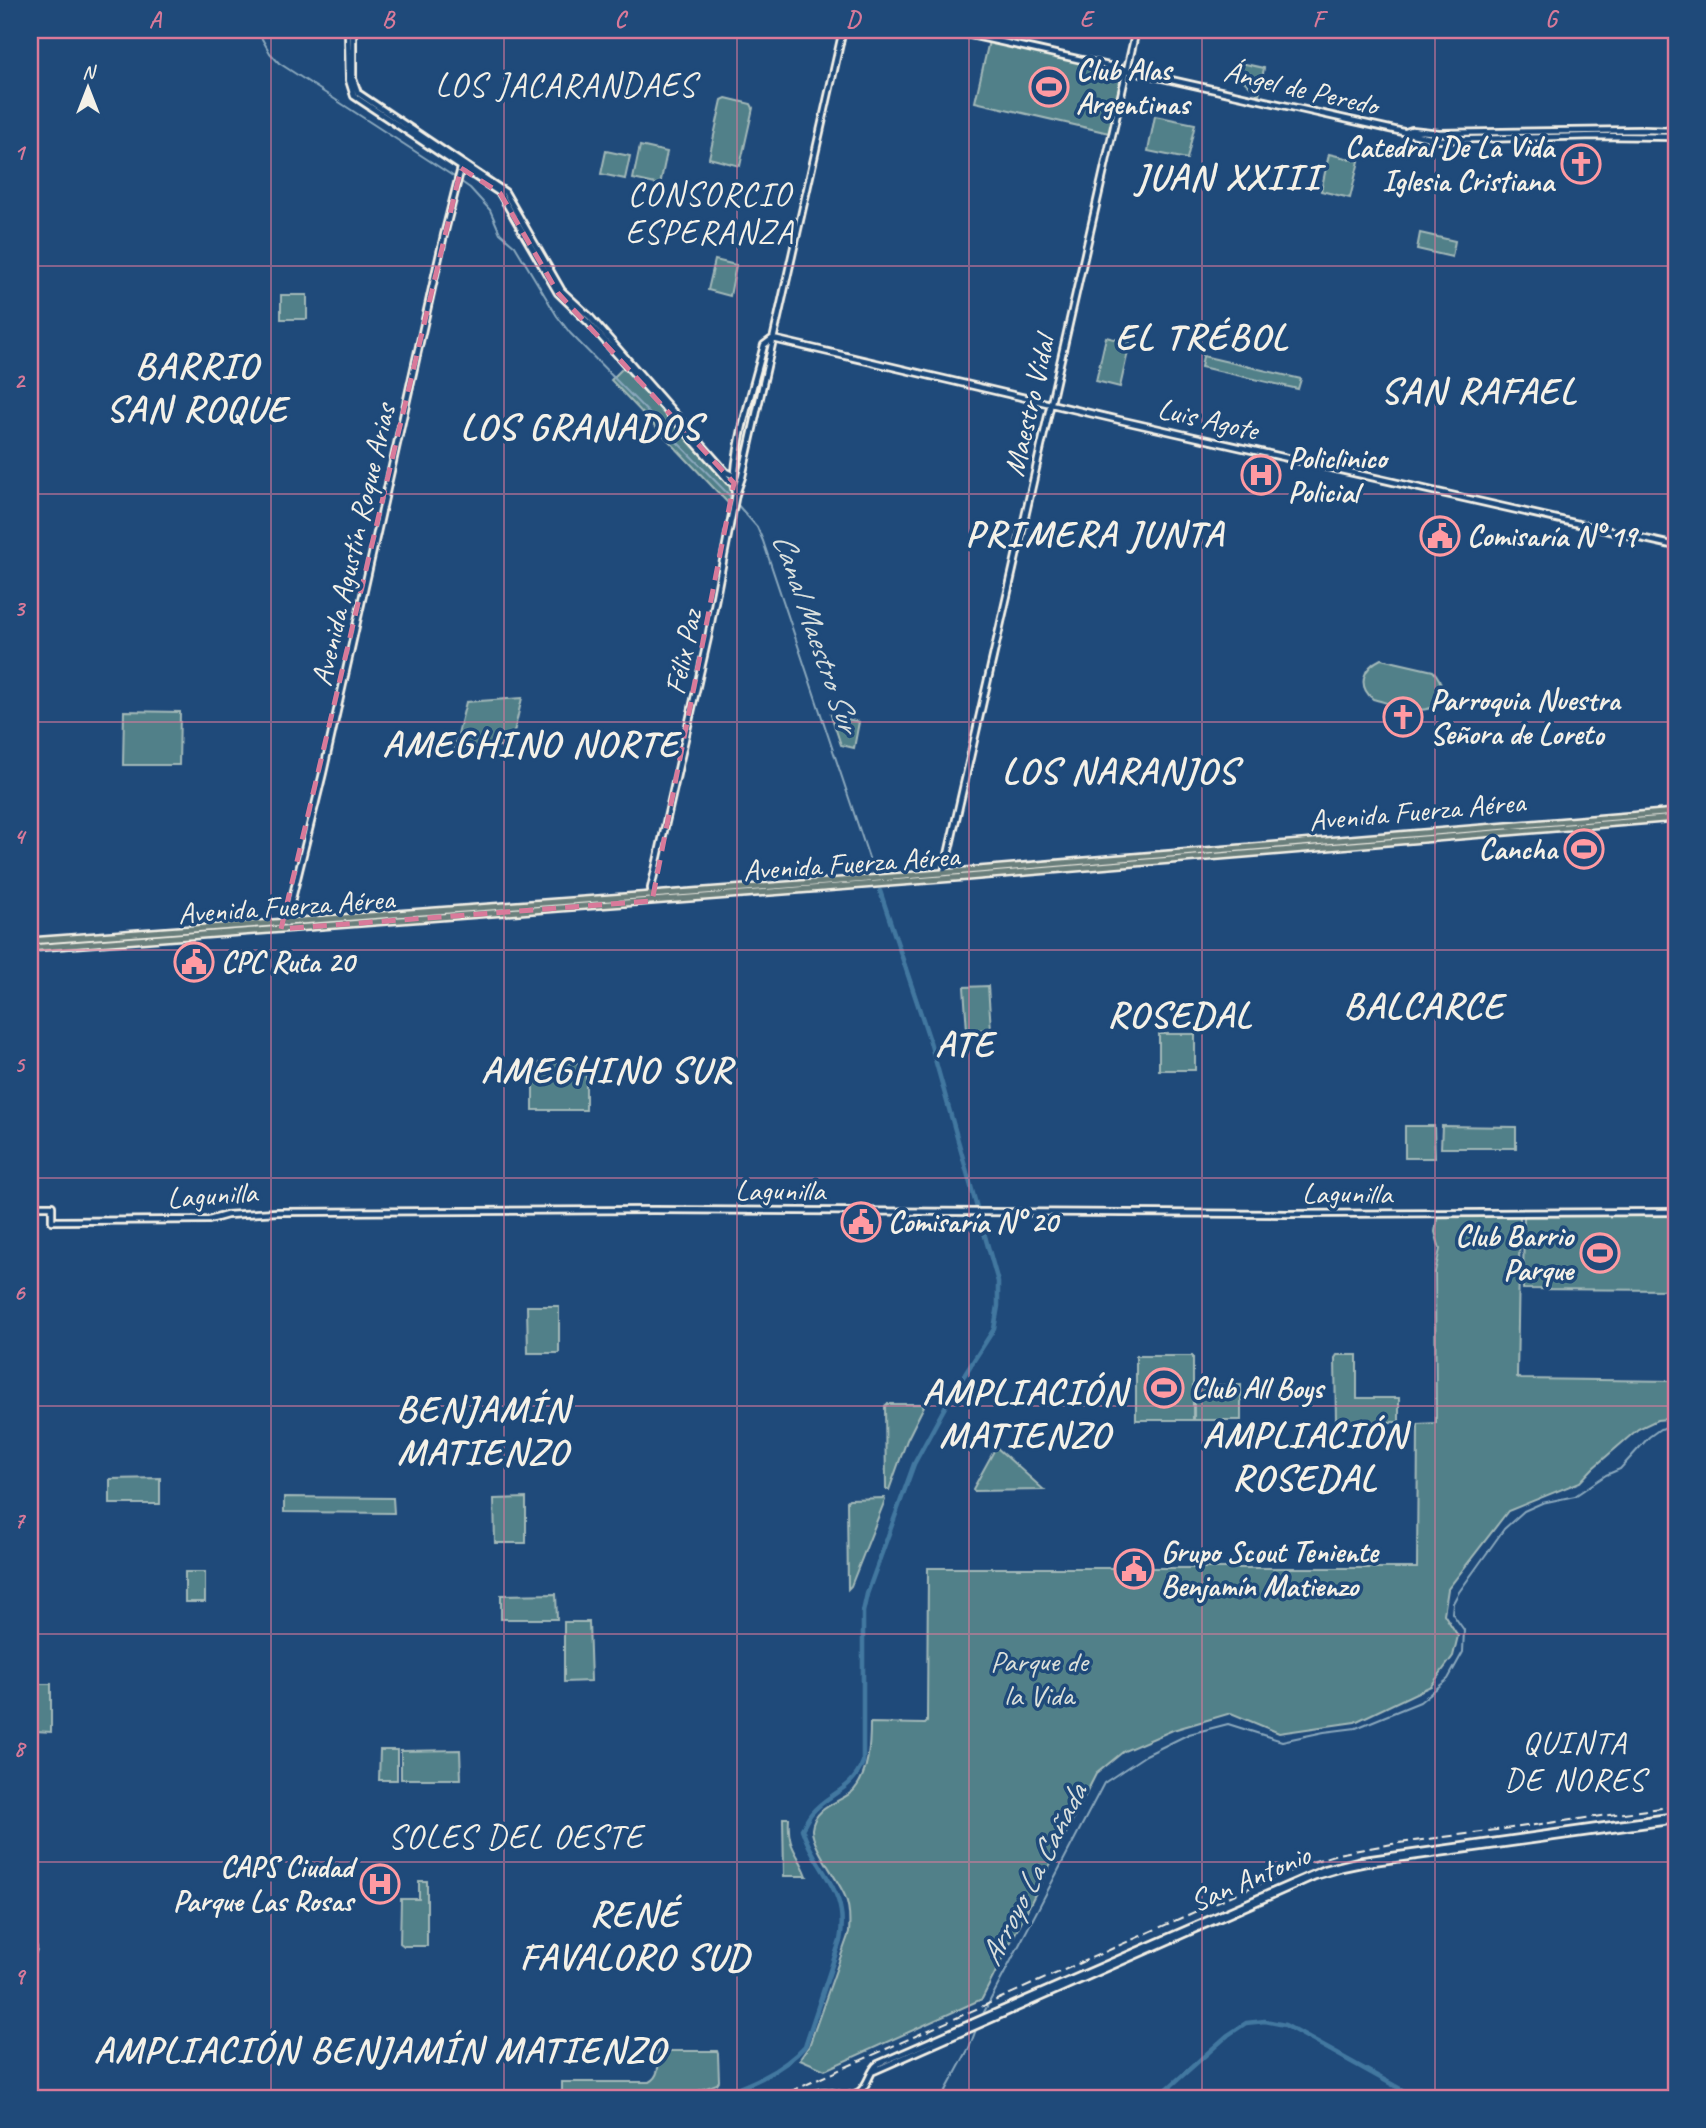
<svg xmlns="http://www.w3.org/2000/svg" width="1706" height="2128" viewBox="0 0 1706 2128" font-family="Caveat,sans-serif">
<rect width="100%" height="100%" fill="#1f4a7a"/>
<filter id="ink" filterUnits="userSpaceOnUse"><feTurbulence type="fractalNoise" baseFrequency=".0143" numOctaves="2"/><feDisplacementMap in="SourceGraphic" scale="14" xChannelSelector="R" yChannelSelector="G"/><feConvolveMatrix kernelMatrix="1 2 1 2 8 2 1 2 1" color-interpolation-filters="sRGB"/></filter>
<g filter="url(#ink)">
<path fill="#518089" stroke="#a2b8b8" stroke-width="2" d="M989,41L1123,72L1109,133L975,102Z
M1236,62L1264,68L1259,95L1233,71Z
M726,98L751,104L753,108L740,166L709,158L722,100Z
M1155,116L1195,124L1187,159L1148,151Z
M640,146L667,152L660,185L633,179Z
M606,151L630,156L625,179L601,174Z
M1329,154L1359,161L1350,198L1321,191Z
M1420,233L1455,241L1452,257L1417,249Z
M715,260L736,265L730,296L708,290Z
M281,295H307V319H281Z
M1106,337L1130,343L1120,387L1096,381Z
M1203,356L1301,379L1298,389L1201,367Z
M625,366L728,483L731,492L729,504L611,380Z
M1381,659L1433,671C1444,682 1443,693 1434,706C1421,716 1389,703 1373,699C1356,685 1364,667 1381,659Z
M522,698L511,745L454,750L466,702Z
M124,711L180,712L179,765H123Z
M831,715L859,722L854,748L841,745Z
M988,986L991,1029L967,1031L964,987Z
M1159,1034H1195V1070H1159Z
M533,1063H586V1110H533Z
M1405,1126H1434L1435,1158H1405Z
M1442,1126L1516,1127V1148H1441Z
M1520,1213L1517,1377L1521,1379L1676,1381V1418L1657,1420L1638,1429L1593,1468L1580,1482L1508,1511L1448,1589L1444,1614L1458,1636L1453,1656L1431,1686L1355,1722L1279,1733L1231,1713L1173,1730L1124,1751L1096,1774L982,1999L825,2070L800,2059L809,2046L849,1933C850,1920 850,1907 845,1896C838,1879 811,1845 812,1829C815,1805 843,1802 854,1790C869,1772 870,1745 870,1723L925,1724L927,1722L928,1568H1417L1418,1424L1436,1423L1435,1272L1440,1249L1435,1232L1438,1214Z
M1524,1215L1676,1216V1290L1523,1289Z
M527,1306H559V1353H528Z
M1337,1355H1357V1398H1399V1422H1336L1335,1358Z
M1136,1356H1193V1420H1136Z
M1194,1385H1241V1420H1194Z
M887,1404H922L924,1406L907,1440L889,1490L886,1489L885,1406Z
M996,1447L1044,1490L974,1491L973,1489Z
M160,1478V1504H110V1479Z
M284,1497L393,1498L394,1513L284,1512Z
M526,1498V1543H495L494,1499Z
M884,1498L885,1500L851,1586L848,1589L847,1501L849,1499Z
M185,1572H205V1602H185Z
M556,1594L557,1619H501V1595Z
M564,1622H589L591,1681L564,1682Z
M35,1684H51V1732L36,1731Z
M380,1750H397V1780H379Z
M460,1750L461,1779H401V1751Z
M783,1818H789C787,1849 797,1850 807,1876H784Z
M419,1881H427V1946H404L400,1943L401,1899H419Z
M658,2051H717L718,2054L719,2081L717,2084L690,2094L650,2098H562V2082H649C661,2076 658,2062 658,2051Z"/>
<g fill="none" stroke-linecap="round" stroke-linejoin="round">
<path stroke="#8aa8bd" stroke-width="2" d="M257,30L270,53L279,63L456,178
M460,181L470,188L490,210L500,233L515,246L557,316L570,333L732,498
M736,503L757,527L763,541L874,873
M982,2016L1104,1783L1146,1755L1189,1734L1228,1724L1282,1741L1324,1732L1356,1728L1420,1702L1448,1679L1463,1652L1464,1630L1452,1613L1453,1603L1459,1592L1504,1529L1524,1511L1542,1503L1575,1496L1606,1475L1620,1469L1649,1437L1660,1429L1676,1426
M942,2098L969,2048L977,2027"/>
<path stroke="#4378a0" stroke-width="4.5" d="M944,2095L946,2098
M713,2098C746,2086 781,2073 805,2046L840,1941C850,1889 816,1873 802,1829C805,1824 808,1818 811,1814C829,1791 851,1793 863,1762V1612L867,1594L914,1464L951,1396L994,1329L998,1306V1282L929,1038L880,891
M1157,2098L1228,2035L1246,2023L1265,2021L1285,2025L1404,2091L1412,2098"/>
<g stroke="#f4f1e8" stroke-width="10">
<path id="secondary" d="M348,30L349,80L354,96L500,193L558,293L589,323L729,481L734,483
M353,30V79L358,93L505,192L562,291L590,317L726,472L734,476
M948,30L1439,140L1597,136L1676,137
M1406,132L1412,130L1439,133L1643,130L1676,131
M773,339L1115,419L1676,546
M735,493C731,454 754,386 764,345L772,339
M944,872L1136,30
M652,897L651,888L708,638L736,494L742,477L843,30
M286,923L323,773L444,235L462,164
M30,1206H52V1221L209,1220L227,1215L277,1212L654,1210L1287,1214L1676,1212
M30,1939L33,1948L30,1957
M874,2071L1315,1876L1342,1868L1366,1863L1676,1820
M805,2098C812,2095 819,2091 826,2092C839,2093 847,2100 859,2092C869,2085 869,2071 878,2064L1325,1869L1357,1861L1676,1816"/>
</g>
<g stroke="#f4f1e8" stroke-width="10">
<path id="primary" d="M30,941L868,879L1676,812
M30,948L967,877L1676,818"/>
</g>
<use href="#secondary" stroke="#1f4a7a" stroke-width="4.5"/>
<use href="#primary" stroke="#6b7f7c" stroke-width="5"/>
<path stroke="#f4f1e8" stroke-width="2" stroke-dasharray="10 5" stroke-linecap="butt" d="M776,2098L1226,1898L1309,1863L1337,1854L1392,1844L1676,1806"/>
</g>
</g>
<path fill="none" stroke="#d87a9a" stroke-width="5" stroke-dasharray="14 9" stroke-linejoin="round" d="M461,168L500,193L558,293L734,483L652,901L281,929Z"/>
<path fill="none" stroke="#d87a9a" stroke-width="2" stroke-opacity="0.55" d="M271,30V2098M504,30V2098M737,30V2098M969,30V2098M1202,30V2098M1435,30V2098M30,266H1676M30,494H1676M30,722H1676M30,950H1676M30,1178H1676M30,1406H1676M30,1634H1676M30,1862H1676"/>
<defs>
<g id="stadium-ring" transform="scale(2.0125)"><circle r="9.5" fill="#1f4a7a" stroke="#ff9aa2" stroke-width="1.5"/><path d="M0-5a6.5 5 0 1 0 0 10a6.5 5 0 1 0 0-10ZM-3.5-1.8h7v3.6h-7Z" fill="#ff9aa2"/></g>
<g id="church-ring" transform="scale(2.0125)"><circle r="9.5" fill="#1f4a7a" stroke="#ff9aa2" stroke-width="1.5"/><path d="M-1.2-6h2.4v3.5h3.3v2.4h-3.3V6h-2.4V-.1h-3.3v-2.4h3.3Z" fill="#ff9aa2"/></g>
<g id="hospital-ring" transform="scale(2.0125)"><circle r="9.5" fill="#1f4a7a" stroke="#ff9aa2" stroke-width="1.5"/><path d="M-5-5h3v3.5h4V-5h3V5h-3V1.5h-4V5h-3Z" fill="#ff9aa2"/></g>
<g id="civic-ring" transform="scale(2.0125)"><circle r="9.5" fill="#1f4a7a" stroke="#ff9aa2" stroke-width="1.5"/><path d="M-.6-6.5H3V-4.5H.6V-3L4-1V1h2V6H-6V1h2V-1L-.6-3ZM-1.2 2.5V6h2.4V2.5Z" fill="#ff9aa2"/></g>
</defs>
<g fill-rule="evenodd">
<use href="#stadium-ring" x="1049" y="87"/>
<use href="#church-ring" x="1581" y="164"/>
<use href="#hospital-ring" x="1261" y="475"/>
<use href="#civic-ring" x="1440" y="536"/>
<use href="#church-ring" x="1403" y="717"/>
<use href="#stadium-ring" x="1584" y="849"/>
<use href="#civic-ring" x="194" y="962"/>
<use href="#civic-ring" x="861" y="1222"/>
<use href="#stadium-ring" x="1600" y="1253"/>
<use href="#stadium-ring" x="1164" y="1388"/>
<use href="#civic-ring" x="1134" y="1569"/>
<use href="#hospital-ring" x="380" y="1884"/>
</g>
<g text-anchor="middle" dominant-baseline="central" stroke-width="7" stroke-linejoin="round" paint-order="stroke">
<g font-size="30" font-weight="bold" fill="#f4f1e8" stroke="#1f4a7a" text-anchor="start">
<text x="1076" y="70">Club Alas<tspan x="1076" dy="34">Argentinas</tspan></text>
<text x="1554" y="147" text-anchor="end">Catedral De La Vida<tspan x="1554" dy="34">Iglesia Cristiana</tspan></text>
<text x="1288" y="458">Policlinico<tspan x="1288" dy="34">Policial</tspan></text>
<text x="1467" y="536">Comisaría N° 19</text>
<text x="1430" y="700">Parroquia Nuestra<tspan x="1430" dy="34">Señora de Loreto</tspan></text>
<text x="1557" y="849" text-anchor="end">Cancha</text>
<text x="221" y="962">CPC Ruta 20</text>
<text x="888" y="1222">Comisaría N° 20</text>
<text x="1573" y="1236" text-anchor="end">Club Barrio<tspan x="1573" dy="34">Parque</tspan></text>
<text x="1191" y="1388">Club All Boys</text>
<text x="1161" y="1552">Grupo Scout Teniente<tspan x="1161" dy="34">Benjamín Matienzo</tspan></text>
<text x="353" y="1867" text-anchor="end">CAPS Ciudad<tspan x="353" dy="34">Parque Las Rosas</tspan></text>
</g>
<g font-size="30" fill="#f4f1e8" stroke="#1f4a7a">
<text transform="translate(1301 88) rotate(13)">Ángel de Peredo</text>
<text transform="translate(1029 406) rotate(-77)">Maestro Vidal</text>
<text transform="translate(1208 419) rotate(13)">Luis Agote</text>
<text transform="translate(353 545) rotate(-77)">Avenida Agustín Roque Arias</text>
<text transform="translate(683 652) rotate(-78)">Félix Paz</text>
<text transform="translate(1417 811) rotate(-5)">Avenida Fuerza Aérea</text>
<text transform="translate(851 863) rotate(-4)">Avenida Fuerza Aérea</text>
<text transform="translate(286 906) rotate(-4)">Avenida Fuerza Aérea</text>
<text x="780" y="1190">Lagunilla</text>
<text x="1347" y="1193">Lagunilla</text>
<text transform="translate(212 1195) rotate(-4)">Lagunilla</text>
<text transform="translate(1250 1878) rotate(-23)">San Antonio</text>
</g>
<g font-size="30" fill="#dce0da" stroke="#1f4a7a">
<text x="1039" y="1661">Parque de<tspan x="1039" dy="34">la Vida</tspan></text>
</g>
<g font-size="32" font-style="italic" fill="#d9dfdd" stroke="#1f4a7a">
<text transform="translate(816 632) rotate(71)">Canal Maestro Sur</text>
<text transform="translate(1033 1875) rotate(-63)">Arroyo La Cañada</text>
</g>
<g font-size="32" letter-spacing="2" fill="#f4f1e8" stroke="#1f4a7a">
<text x="1575" y="1742">QUINTA<tspan x="1575" dy="37">DE NORES</tspan></text>
</g>
<g font-size="33" letter-spacing="2" fill="#f4f1e8" stroke="#1f4a7a">
<text x="566" y="85">LOS JACARANDAES</text>
<text x="710" y="194">CONSORCIO<tspan x="710" dy="38">ESPERANZA</tspan></text>
<text x="516" y="1837">SOLES DEL OESTE</text>
</g>
<g font-size="37" font-weight="bold" letter-spacing="2" fill="#f4f1e8" stroke="#1f4a7a">
<text x="1228" y="176">JUAN XXIII</text>
<text x="1202" y="336">EL TRÉBOL</text>
<text x="197" y="365">BARRIO<tspan x="197" dy="43">SAN ROQUE</tspan></text>
<text x="1479" y="390">SAN RAFAEL</text>
<text x="581" y="426">LOS GRANADOS</text>
<text x="1095" y="533">PRIMERA JUNTA</text>
<text x="531" y="743">AMEGHINO NORTE</text>
<text x="1120" y="770">LOS NARANJOS</text>
<text x="1424" y="1005">BALCARCE</text>
<text x="1180" y="1014">ROSEDAL</text>
<text x="965" y="1043">ATE</text>
<text x="607" y="1069">AMEGHINO SUR</text>
<text x="1025" y="1391">AMPLIACIÓN<tspan x="1025" dy="43">MATIENZO</tspan></text>
<text x="483" y="1408">BENJAMÍN<tspan x="483" dy="43">MATIENZO</tspan></text>
<text x="1305" y="1434">AMPLIACIÓN<tspan x="1305" dy="43">ROSEDAL</tspan></text>
<text x="635" y="1913">RENÉ<tspan x="635" dy="43">FAVALORO SUD</tspan></text>
<text x="380" y="2049">AMPLIACIÓN BENJAMÍN MATIENZO</text>
</g>
</g>
<rect width="1706" height="2128" fill="none" stroke="#1f4a7a" stroke-width="77"/>
<g transform="translate(88 88)" stroke="#1f4a7a" stroke-width="5" paint-order="stroke">
<path d="M0-5L12 26L0 18L-12 26Z" fill="#f4f1e8"/>
<text y="-10" font-size="19" font-weight="bold" text-anchor="middle" fill="#f4f1e8">N</text>
</g>
<rect x="38" y="38" width="1630" height="2052" fill="none" stroke="#d87a9a" stroke-width="2.5"/>
<g font-size="23" text-anchor="middle" font-weight="bold" fill="#d87a9a">
<text x="155" y="27">A</text>
<text x="388" y="27">B</text>
<text x="620" y="27">C</text>
<text x="853" y="27">D</text>
<text x="1086" y="27">E</text>
<text x="1318" y="27">F</text>
<text x="1551" y="27">G</text>
<text x="19" y="160">1</text>
<text x="19" y="388">2</text>
<text x="19" y="616">3</text>
<text x="19" y="844">4</text>
<text x="19" y="1072">5</text>
<text x="19" y="1300">6</text>
<text x="19" y="1528">7</text>
<text x="19" y="1756">8</text>
<text x="19" y="1984">9</text>
</g>
</svg>
